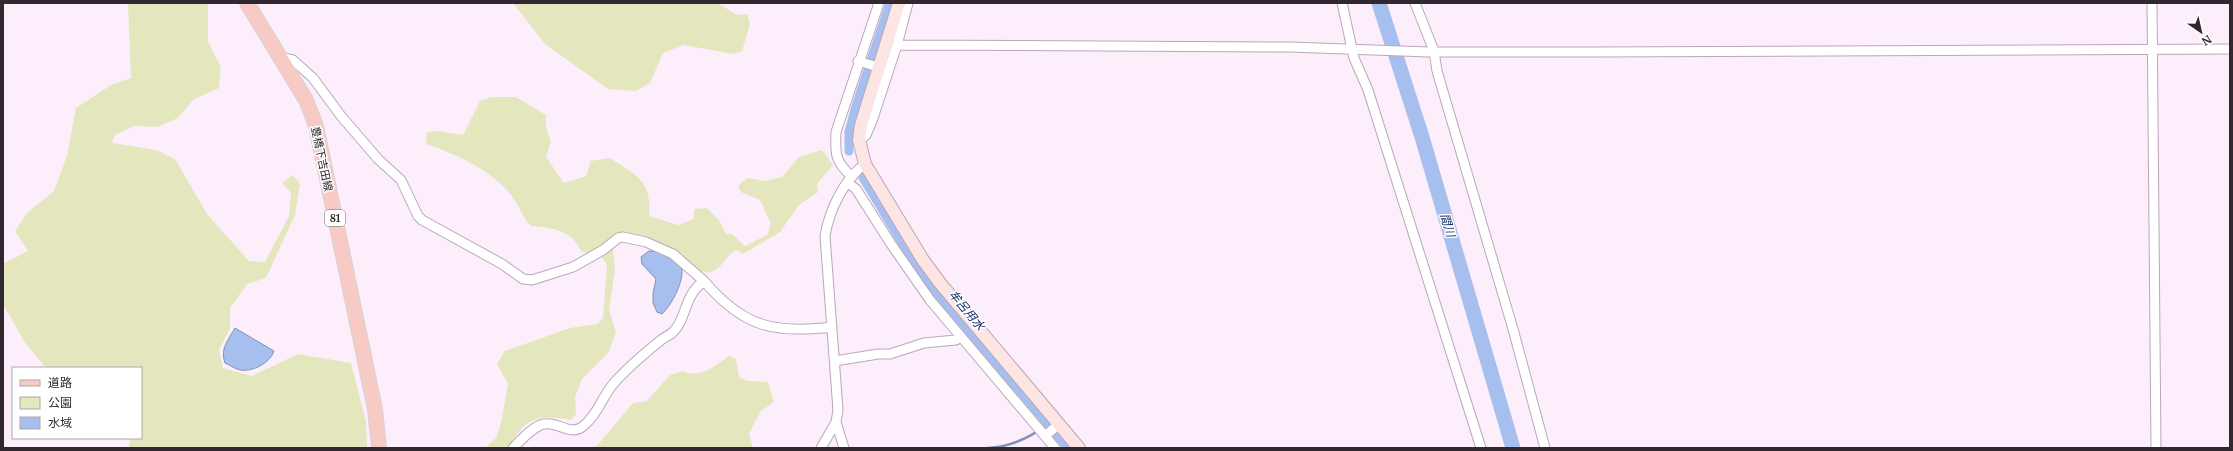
<svg xmlns="http://www.w3.org/2000/svg" width="2233" height="451" viewBox="0 0 2233 451" font-family="Merriweather,'Noto Sans JP',serif">
<rect width="100%" height="100%" fill="#fdeefb"/>
<path fill="#e4e7bd" d="M128,3H208V42L221,67L219,88L194,99L178,118L157,127L134,126L115,135L112,143L156,150L175,159L207,214L249,261L265,262L289,216L291,193L282,183L293,175L300,184L295,215L266,278L247,284L230,308V329L219,349L223,368L252,376L298,354L351,363L366,422L367,448H120L129,447L130,438H141V368H46L24,341L3,304V264L28,251L15,231L27,213L54,191L67,156L76,108L111,85L131,78Z
M513,3H718L737,15L747,14L750,24L742,51L733,54L684,45L663,53L650,83L636,91L608,89L545,44Z
M491,97H516L546,115V128L551,141L546,157L564,183L586,176L591,161L610,158C637,176 652,180 649,216L678,225L694,219V209L707,208L719,220L726,234H732L745,246L767,235L771,224L760,200L741,192L738,186L747,178L765,181L782,177L799,157L822,150L833,165L817,184L818,192L799,205L780,232L743,254L736,250C726,255 721,270 711,272C700,275 690,262 682,256C665,245 643,241 623,235L613,247L615,271L609,309L616,333L608,353L582,379L575,397L576,414L571,420C537,414 525,417 509,448H485L496,438L501,423L508,384L497,364L505,351L570,328L597,324L603,318L607,265L600,254C572,254 584,246 568,235C557,228 543,227 531,226C523,218 520,207 513,198C496,172 454,153 426,144L427,132L436,131L463,135L480,101Z
M729,356L736,359L739,377L748,381L768,382L774,402L761,411L749,434L753,448H595L633,403L647,401L670,375L683,371C700,379 715,366 729,356Z"/>
<path fill="#a7bfee" stroke="#8391b5" d="M649,251C659,251 678,255 681,266C686,279 671,306 662,314L657,312L653,303V293L656,279L642,264L641,257Z
M235,328L274,351C270,363 253,372 240,370C235,369 230,365 225,363C220,349 228,340 235,328Z"/>
<g fill="none" stroke-linecap="round" stroke-linejoin="round">
<path stroke="#8391b5" stroke-width="2.5" d="M988,448C1010,447 1031,437 1048,424"/>
<path stroke="#a7bfee" stroke-width="9" d="M849,151V132L856,106L890,3
M862,176L904,246L930,285L1068,448"/>
<path stroke="#a7bfee" stroke-width="15" d="M1379,3L1422,137L1513,448"/>
<g stroke="#bca6ba" stroke-width="11">
<path id="street" d="M1342,3L1354,58L1368,90L1481,448
M1415,3L1434,51L1437,71L1513,329L1545,448
M2152,3L2156,448
M897,45L1290,47L1429,52H1595L2230,49
M279,57L293,60L313,78L341,116L378,159L401,180L418,216L422,220L502,264L523,279L532,280L573,267L603,250L618,238L623,237L646,242L673,254L704,281
M858,61L878,67
M859,140L866,135L872,121L897,45L908,3
M852,177C835,161 835,155 836,132L879,3
M848,183L856,189L891,244L930,300L1055,448
M835,361L878,354H890L924,343L956,340L960,337
M836,422L844,448
M1045,436L1059,424
M513,448C521,440 533,426 544,424C557,421 570,436 582,427C597,416 602,397 614,383C627,368 645,353 661,340C665,337 670,335 673,332C687,319 683,296 704,281C743,327 774,334 832,327
M821,448L836,422L838,410L825,236C829,211 844,179 865,164"/>
</g>
<g stroke="#bca6ba" stroke-width="14">
<path id="secondary" d="M899,3L861,125L859,140L865,164L923,260L940,283L1079,448"/>
</g>
<g stroke="#d6d4d5" stroke-width="16">
<path id="primary" d="M247,3L306,100L316,126L375,409L379,448"/>
</g>
<use href="#street" stroke="#fff" stroke-width="9"/>
<use href="#secondary" stroke="#fce5e2" stroke-width="12"/>
<use href="#primary" stroke="#f8cac5" stroke-width="14"/>
</g>
<g text-anchor="middle" dominant-baseline="central" stroke-width="3" stroke-linejoin="round" paint-order="stroke">
<rect fill="#fff" stroke="#6e686d" stroke-width="1" x="325" y="210" width="20" height="16" rx="3"/>
<g font-size="10" font-weight="bold" fill="#30272f">
<text x="335" y="218">81</text>
</g>
<g font-size="11" fill="#30272f" stroke="#fff">
<text transform="translate(322 159) rotate(78)">豊橋下吉田線</text>
</g>
<g font-size="12" font-style="italic" fill="#142c63" stroke="#fff">
<text transform="translate(1448 225) rotate(74)">間川</text>
<text transform="translate(967 310) rotate(50)">牟呂用水</text>
</g>
</g>
<rect width="2233" height="451" fill="none" stroke="#30272f" stroke-width="8"/>
<rect x="12" y="367" width="130" height="72" fill="#ffffff" stroke="#aca9ac"/>
<rect x="20" y="380" width="20" height="6" fill="#f8cac5" stroke="#aca9ac"/>
<text x="48" y="387" font-size="12" fill="#30272f">道路</text>
<rect x="20" y="397" width="20" height="12" fill="#e4e7bd" stroke="#aca9ac"/>
<text x="48" y="407" font-size="12" fill="#30272f">公園</text>
<rect x="20" y="417" width="20" height="12" fill="#a7bfee" stroke="#aca9ac"/>
<text x="48" y="427" font-size="12" fill="#30272f">水域</text>
<g transform="translate(2201 32) rotate(146)" stroke="#ffffff" stroke-width="3" paint-order="stroke">
<path d="M0-3L7 15L0 10L-7 15Z" fill="#30272f"/>
<text y="-6" font-size="11" font-weight="bold" text-anchor="middle" fill="#30272f">N</text>
</g>
</svg>
